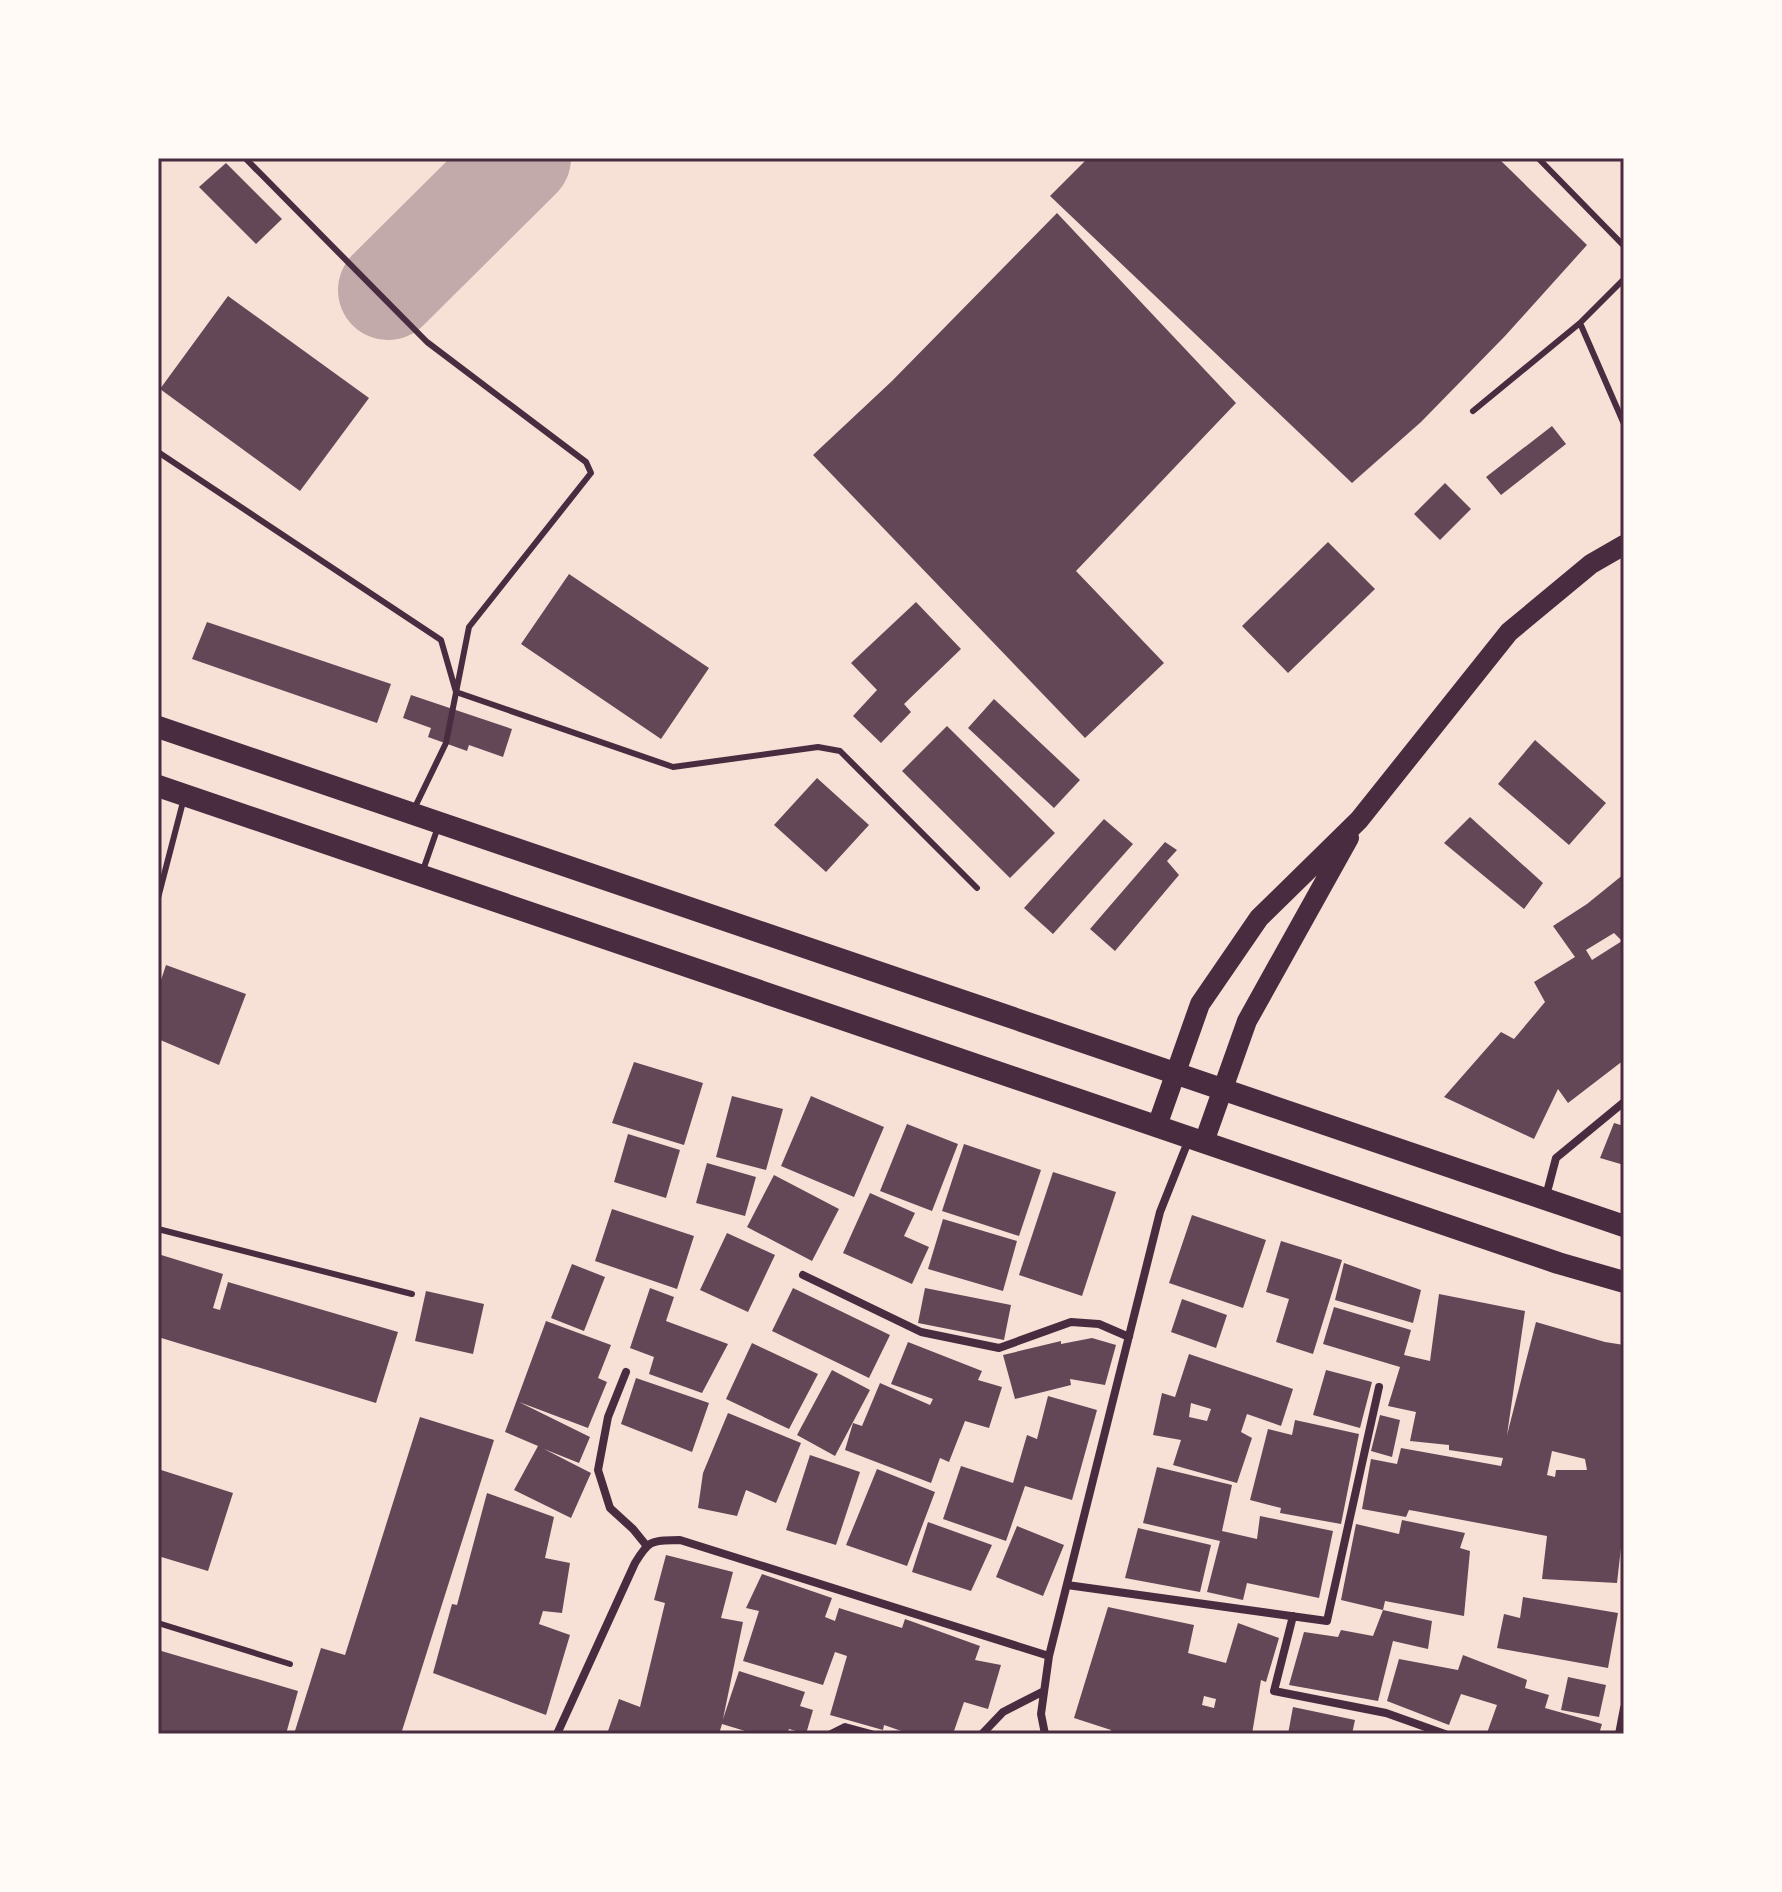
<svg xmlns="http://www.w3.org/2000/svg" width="1782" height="1892" viewBox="0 0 1782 1892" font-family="Raleway,sans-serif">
<rect width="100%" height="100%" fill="#f7e1d7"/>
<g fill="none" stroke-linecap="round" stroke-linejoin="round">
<path stroke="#c3aaaa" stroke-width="100" d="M388,290L521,158"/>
</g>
<path fill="#644757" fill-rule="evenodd" d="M1088,158H1498L1587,245L1505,336L1421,422L1352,483L1050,196Z
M226,163L282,219L256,244L199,187Z
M1057,213L1236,403L1076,571L1164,663L1085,738L813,455L892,381Z
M228,296L369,398L300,491L160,389Z
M1552,426L1566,444L1501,495L1486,477Z
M1445,483L1471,509L1440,540L1414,514Z
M1328,542L1375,589L1288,673L1242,626Z
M569,574L709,668L661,739L521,644Z
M916,602L961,649L904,704L911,712L881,743L853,716L877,690L851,663Z
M207,622L391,684L377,723L192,659Z
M411,695L512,729L503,757L469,745L467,751L428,737L431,728L403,718Z
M994,699L1080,780L1054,808L968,728Z
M947,726L1055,833L1010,878L902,771Z
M1535,740L1606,803L1569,845L1498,784Z
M817,778L869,825L826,872L774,825Z
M1470,817L1543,883L1524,909L1444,843Z
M1104,819L1133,844L1053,934L1024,908Z
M1165,842L1177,850L1167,861L1179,875L1115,951L1090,929Z
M1624,874V1060L1568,1103L1558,1089L1534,1139L1444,1097L1501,1032L1514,1039L1545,1002L1534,982L1575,957L1553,926L1587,904ZM1614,933L1622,941L1592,960L1586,950Z
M166,965L246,994L219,1065L158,1039V989Z
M634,1062L703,1083L684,1145L612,1123Z
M732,1096L783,1109L766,1170L716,1157Z
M811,1096L884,1127L854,1197L781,1166Z
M1614,1123L1624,1126V1165L1600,1158Z
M907,1124L958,1144L932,1211L880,1191Z
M628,1134L680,1150L666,1198L614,1182Z
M964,1144L1041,1170L1019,1236L942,1211Z
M707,1163L756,1177L745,1216L696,1203Z
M1053,1172L1116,1192L1082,1296L1019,1275Z
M774,1175L839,1209L812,1261L747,1227Z
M870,1193L915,1213L904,1236L929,1247L912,1284L843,1253Z
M612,1209L694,1236L677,1289L595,1261Z
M1192,1215L1266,1240L1243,1308L1169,1283Z
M943,1219L1017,1241L1003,1291L928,1269Z
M727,1233L775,1255L748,1312L700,1290Z
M1281,1241L1342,1260L1313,1354L1276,1342L1289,1299L1266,1292Z
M158,1254L223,1274L213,1308L220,1310L228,1282L398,1332L376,1403L158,1337Z
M1344,1263L1421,1290L1413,1323L1335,1300Z
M572,1264L605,1277L584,1331L551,1318Z
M650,1288L674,1297L666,1321L728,1344L702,1393L649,1374L654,1357L630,1348Z
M793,1288L890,1335L869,1378L772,1331Z
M925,1288L1011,1305L1004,1340L918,1323Z
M426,1291L484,1304L473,1354L415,1341Z
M1439,1294L1525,1311L1507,1435L1536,1322L1605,1342L1624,1345V1521L1617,1583L1542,1579L1547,1536L1415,1511L1409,1510L1406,1517L1362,1509L1371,1459L1397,1464L1401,1448L1501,1466L1503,1458L1449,1450V1445L1410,1441L1416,1412L1388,1406L1400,1367L1323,1344L1334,1307L1411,1330L1404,1355L1430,1361ZM1552,1451L1585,1459L1587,1470H1556L1555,1477L1547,1475Z
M1182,1299L1227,1315L1216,1348L1171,1332Z
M546,1321L611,1345L598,1378L607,1382L588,1428L519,1402L590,1437L579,1463L544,1449L591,1473L571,1518L514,1490L538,1446L505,1432Z
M1092,1338L1116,1345L1105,1385L1070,1379L1071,1385L1015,1399L1003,1355L1061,1341V1344Z
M908,1342L982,1371L978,1380L1002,1387L989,1428L965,1421L949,1462L940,1458L931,1483L845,1450L853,1423L862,1426L880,1383L930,1405L933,1399L891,1384Z
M752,1343L818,1374L789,1429L726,1399Z
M1189,1354L1293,1389L1281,1426L1247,1414L1241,1432L1252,1438L1237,1483L1173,1465L1181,1440L1153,1435L1162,1393L1175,1397ZM1191,1403L1211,1409L1207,1421L1189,1417Z
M832,1370L870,1390L835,1456L797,1435Z
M1326,1370L1372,1382L1360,1428L1313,1415Z
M636,1378L709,1403L692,1452L621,1424Z
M1048,1396L1097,1410L1072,1500L1025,1486L1006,1541L943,1519L961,1466L1013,1483L1027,1435L1037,1439Z
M728,1413L801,1443L776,1503L746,1490L737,1516L698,1508L703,1473Z
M1380,1415L1400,1420L1392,1457L1371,1451Z
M420,1417L494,1440L401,1734H294L321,1648L345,1655Z
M1295,1420L1359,1434L1341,1524L1280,1513L1281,1508L1250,1500L1268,1429L1292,1435Z
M810,1455L860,1472L836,1545L786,1530Z
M1157,1467L1232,1485L1222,1531L1257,1539L1260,1516L1333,1531L1319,1598L1247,1583L1243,1600L1207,1592L1220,1541L1143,1523Z
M158,1469L233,1493L208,1571L158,1556Z
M877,1469L935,1492L907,1566L846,1545Z
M487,1493L554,1517L545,1558L570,1563L562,1613L543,1611L539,1624L570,1635L546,1715L433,1673L452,1604L457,1605Z
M1402,1520L1465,1533L1460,1548L1470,1551L1464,1616L1385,1601L1383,1610L1432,1621L1428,1649L1393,1641L1378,1701L1289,1685L1304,1632L1338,1637L1341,1630L1373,1636L1383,1610L1341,1600L1356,1524L1399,1534Z
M928,1522L992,1545L971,1591L912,1572Z
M1017,1526L1064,1545L1043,1596L996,1577Z
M1138,1528L1211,1545L1200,1592L1125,1578Z
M666,1555L733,1572L721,1618L743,1622L723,1719L739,1671L805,1692L800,1706L813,1710L806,1734L789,1729L787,1734H755L722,1724L719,1734H607L619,1699L640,1707L665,1603L654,1600Z
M762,1574L832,1598L825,1617L835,1621L839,1608L902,1628L905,1619L980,1646L975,1660L1001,1665L988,1709L964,1702L953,1734H910L884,1725L883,1730L830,1715L847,1656L835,1652L823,1685L743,1661L759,1611L746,1608Z
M1523,1597L1618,1613L1608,1668L1497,1648L1504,1614L1520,1618Z
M1108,1607L1194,1625L1188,1653L1226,1663L1238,1623L1279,1638L1266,1682L1261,1680L1252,1734H1110L1111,1730L1074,1718ZM1204,1696L1216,1699L1214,1708L1202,1705Z
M158,1650L298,1691L286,1734H158Z
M1463,1655L1527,1680L1525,1688L1549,1695L1545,1708L1602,1724L1599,1734H1490L1487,1733L1497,1705L1461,1694L1449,1725L1387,1701L1399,1659L1458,1670Z
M1568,1677L1606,1685L1599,1717L1561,1710Z
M1293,1707L1355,1720L1352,1734H1288Z"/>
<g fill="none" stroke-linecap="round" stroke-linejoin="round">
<path stroke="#4a2c40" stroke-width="6" d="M245,158L427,342L586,462L591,473L469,627L446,743L415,807
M1538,158L1624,246
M1580,323L1624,424
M1473,411L1580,323L1624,279
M158,452L441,640L456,692L673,767L818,747L840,751L977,888
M422,873L438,827
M158,898L184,798
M158,1229L412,1294
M158,1623L290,1664"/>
<path stroke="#4a2c40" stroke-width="8" d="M1546,1196L1556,1158L1624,1102
M803,1275L921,1332L999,1348L1071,1322L1099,1324L1129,1337
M626,1372L608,1417L598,1470L610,1508L633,1529L646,1545
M1067,1585L1327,1621L1379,1387
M1293,1616L1274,1691L1386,1713L1445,1734
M557,1734L635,1563C650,1538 652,1541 680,1540L1049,1656
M831,1734L845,1727L871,1734
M982,1734L1003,1712L1044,1691
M1045,1734L1041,1714L1049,1656L1160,1212L1189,1139
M1619,1734L1624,1708"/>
<path stroke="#4a2c40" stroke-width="20" d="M1157,1126L1200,1004L1259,918L1359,820L1509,632L1591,564L1624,545
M1204,1142L1247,1021L1349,838"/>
<path stroke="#4a2c40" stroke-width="22" d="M158,727L1624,1226
M158,786L1558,1263L1624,1282"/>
</g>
<rect width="1782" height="1892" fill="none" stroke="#fffaf5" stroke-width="320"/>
<rect x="160" y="160" width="1462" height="1572" fill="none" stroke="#4a2c40" stroke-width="3"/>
</svg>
